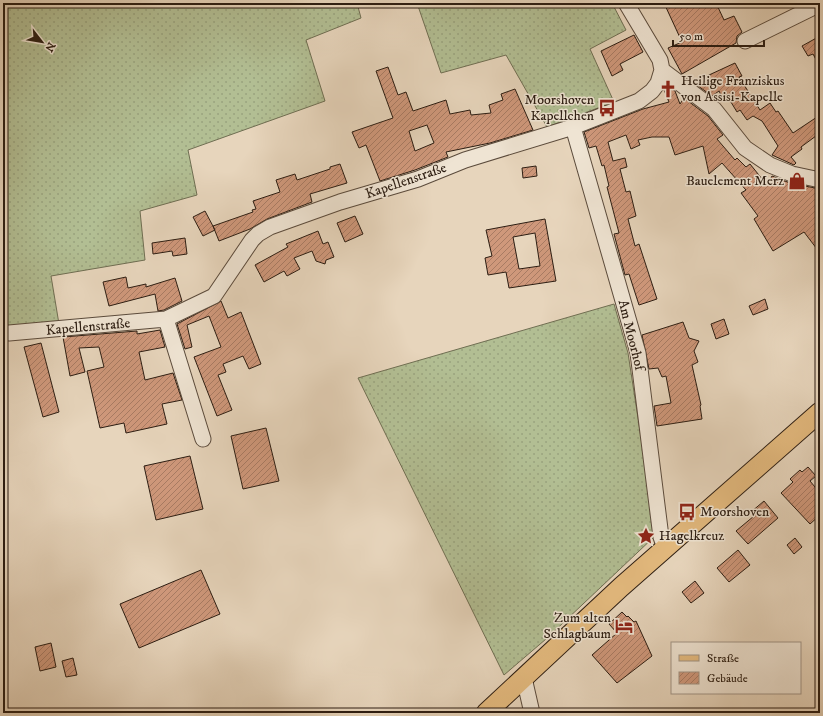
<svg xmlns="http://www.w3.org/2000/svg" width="823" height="716" viewBox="0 0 823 716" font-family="'IM FELL DW Pica',serif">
<defs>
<pattern id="grass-dots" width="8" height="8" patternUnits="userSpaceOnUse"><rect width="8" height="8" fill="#b2be93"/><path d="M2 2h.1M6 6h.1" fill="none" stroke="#99a37e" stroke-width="1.8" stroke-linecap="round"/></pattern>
<pattern id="building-hatch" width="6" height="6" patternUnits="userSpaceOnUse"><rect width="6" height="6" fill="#cf987b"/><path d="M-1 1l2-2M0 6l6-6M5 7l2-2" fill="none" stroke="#a87b63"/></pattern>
</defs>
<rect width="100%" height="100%" fill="#e7d5bc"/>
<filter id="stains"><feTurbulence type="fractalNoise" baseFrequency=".005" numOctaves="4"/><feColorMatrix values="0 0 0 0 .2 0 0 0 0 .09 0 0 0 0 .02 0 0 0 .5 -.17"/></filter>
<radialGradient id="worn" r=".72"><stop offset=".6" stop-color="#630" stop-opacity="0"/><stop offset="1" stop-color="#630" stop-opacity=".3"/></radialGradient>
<path fill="url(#grass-dots)" stroke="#6f6e52" d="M3,3H357L361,18L306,40L325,101L188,150L197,195L140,211L145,260L51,276L59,324L4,332Z
M417,3H612L626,30L590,49L614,102L547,127L506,55L441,73Z
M614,304L628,353L656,535L546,639L504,675L358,378Z"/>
<path fill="url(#building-hatch)" stroke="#2c1d12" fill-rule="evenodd" d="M664,3H716L724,20L734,16L742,32L737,36L736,43L682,74L668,48L682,42Z
M634,35L643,52L620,64L623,70L612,76L601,51Z
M820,36V67L813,54L808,56L802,46Z
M735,63L742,76L739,77L760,110L770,103L776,112L778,111L793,133L820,115V133L801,147L802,149L791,157L796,163L794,165L772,155L778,146L762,121L753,116L747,120L740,110L737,112L726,94L722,97L719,91L712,96L694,83L696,81Z
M388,67L398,95L406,92L413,111L446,100L450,114L470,110L471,115L491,113L489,105L503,100L501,94L515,89L533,130L490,143L446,152L448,157L415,170L380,181L366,145L359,148L352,132L393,118L376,71ZM427,125L434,143L415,151L409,131Z
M668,86L675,91L680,104L684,98L708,116L723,135L717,139L735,160L737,158L746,167L750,164L767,185L772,176L790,183L820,189V253L804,232L773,251L754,219L758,216L741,193L746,190L722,163L709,174L703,146L675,155L669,137H652L638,140L640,145L631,149L626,135L608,142L613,161L625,158L627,167L620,169L626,192L630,191L636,216L628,219L635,246L639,244L657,299L639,305L629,274L625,275L614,234L619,233L607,187L609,186L604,165L602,166L596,146L589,148L584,132L643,109L669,102L664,90Z
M340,164L347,183L310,194L312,202L267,219L250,229L219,241L213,226L253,212L252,210L256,209L253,201L280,192L276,180L295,174L297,180L330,169V167Z
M536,166L537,176L523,178L522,168Z
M205,211L215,230L203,236L193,217Z
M355,216L363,234L345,242L337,223Z
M545,219L556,281L509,288L506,272L488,275L485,258L492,256L486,230ZM535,233L540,266L519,269L513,237Z
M318,231L323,244L328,242L334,257L326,260L325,264L316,261L312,251L294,258L300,269L287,276L284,271L264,282L255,265L288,247L286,244Z
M185,238L187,254L173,256L172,251L153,254L152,243Z
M126,277L128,288L146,284V287L175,278L182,301L164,310L158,311L155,294L109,306L103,282Z
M765,299L768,309L753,315L749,306Z
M221,301L228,318L241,312L261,364L249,369L243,356L223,364L226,372L218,375L232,410L217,416L194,357L221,347L209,316L187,325L192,347L185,349L177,324Z
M724,319L729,334L716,339L711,324Z
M683,322L689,338L699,341L694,351L698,362L692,365L701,405L700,406L702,419L657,426L654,406L671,403L666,376L662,377L658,368L649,369L642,335Z
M160,330L165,347L139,352L145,380L173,373L182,400L162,404L167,424L126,433L124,423L100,428L87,371L104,367L99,347L79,348L85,372L70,376L63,337L137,331V334Z
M41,343L59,412L43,417L24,347Z
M266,428L279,481L243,489L231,436Z
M190,456L203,509L156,520L144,466Z
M808,467L816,476L810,481L820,493V515L810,524L781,493L793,482L790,479L800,470L802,472Z
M764,501L778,518L748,544L736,531L754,516L751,512Z
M795,538L802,547L794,554L787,545Z
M738,550L750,565L729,582L717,568Z
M201,570L220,614L139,648L120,604Z
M695,581L704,593L691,603L682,592Z
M622,612L627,617L628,616L634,622L636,621L652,656L617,683L592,655L617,633L609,624Z
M51,643L56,667L40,671L35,647Z
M73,658L77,675L66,677L62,661Z"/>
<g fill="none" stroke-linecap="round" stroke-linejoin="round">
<g stroke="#5b4b3c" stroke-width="17">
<path id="minor" d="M626,3L660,60L662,70L714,109L745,148L770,165L792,174L820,180
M745,41L820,4
M573,127L638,353L661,537L665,548
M166,319L203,439
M9,333L166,319L214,296L252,240L258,234L270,227L340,202L418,179L465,160L573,127L639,101L652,91L658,83L662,70
M524,678L532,713"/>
</g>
<g stroke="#2c1d12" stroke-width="21">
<path id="major" d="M486,713L621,587L820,412"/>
</g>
<use href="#minor" stroke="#efe4d3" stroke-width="15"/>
<use href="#major" stroke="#e4ba7e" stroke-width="19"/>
</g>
<defs>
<g id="church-bare" transform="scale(1.38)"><path d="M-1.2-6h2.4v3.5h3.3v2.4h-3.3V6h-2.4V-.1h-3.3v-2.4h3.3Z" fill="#8f2418" stroke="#efe4d3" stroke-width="2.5" paint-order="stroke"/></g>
<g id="bus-bare" transform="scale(1.38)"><path d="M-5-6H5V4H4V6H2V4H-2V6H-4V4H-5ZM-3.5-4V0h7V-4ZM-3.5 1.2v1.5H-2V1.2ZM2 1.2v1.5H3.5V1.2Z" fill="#8f2418" stroke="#efe4d3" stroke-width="2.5" paint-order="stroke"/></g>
<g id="shop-bare" transform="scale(1.38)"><path d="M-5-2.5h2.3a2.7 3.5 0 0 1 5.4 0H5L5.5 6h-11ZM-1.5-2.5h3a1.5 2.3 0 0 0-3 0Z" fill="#8f2418" stroke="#efe4d3" stroke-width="2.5" paint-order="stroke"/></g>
<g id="sight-bare" transform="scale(1.38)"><path d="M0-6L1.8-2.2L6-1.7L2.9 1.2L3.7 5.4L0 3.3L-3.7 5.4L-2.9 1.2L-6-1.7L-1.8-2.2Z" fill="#8f2418" stroke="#efe4d3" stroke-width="2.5" paint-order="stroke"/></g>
<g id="hotel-bare" transform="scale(1.38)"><path d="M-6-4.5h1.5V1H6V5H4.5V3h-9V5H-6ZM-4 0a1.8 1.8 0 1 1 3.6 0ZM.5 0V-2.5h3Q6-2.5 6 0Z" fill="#8f2418" stroke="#efe4d3" stroke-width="2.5" paint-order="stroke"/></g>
</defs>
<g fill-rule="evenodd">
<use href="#church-bare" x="668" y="89"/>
<use href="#bus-bare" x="607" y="108"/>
<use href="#shop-bare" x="797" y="181"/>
<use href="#bus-bare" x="687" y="512"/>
<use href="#sight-bare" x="646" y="536"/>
<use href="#hotel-bare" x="624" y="626"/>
</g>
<g text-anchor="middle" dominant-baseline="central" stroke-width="3" stroke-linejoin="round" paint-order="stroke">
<g font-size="14" fill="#2c1d12" stroke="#efe4d3" text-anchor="start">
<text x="681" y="81">Heilige Franziskus<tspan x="681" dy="16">von Assisi-Kapelle</tspan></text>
<text x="594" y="100" text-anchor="end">Moorshoven<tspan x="594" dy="16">Kapellchen</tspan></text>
<text x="784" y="181" text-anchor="end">Bauelement Merz</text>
<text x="700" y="512">Moorshoven</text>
<text x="659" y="536">Hagelkreuz</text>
<text x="611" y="618" text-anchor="end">Zum alten<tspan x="611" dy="16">Schlagbaum</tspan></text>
</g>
<g font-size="14" fill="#2c1d12" stroke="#efe4d3">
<text transform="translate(406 181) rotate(-19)">Kapellenstraße</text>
<text transform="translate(88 327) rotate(-5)">Kapellenstraße</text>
<text transform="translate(631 335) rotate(76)">Am Moorhof</text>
</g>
</g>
<rect width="823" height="716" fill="none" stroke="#e7d5bc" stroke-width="16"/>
<rect x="4" y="4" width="815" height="708" fill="none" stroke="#2c1d12" stroke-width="2"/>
<rect x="8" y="8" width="807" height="700" fill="none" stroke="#2c1d12"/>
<rect x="671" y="642" width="130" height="52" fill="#efe4d3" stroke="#a19486"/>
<rect x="679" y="655" width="20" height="6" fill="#e4ba7e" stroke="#a19486"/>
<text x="707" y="662" font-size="12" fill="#2c1d12">Straße</text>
<rect x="679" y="672" width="20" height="12" fill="url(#building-hatch)" stroke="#a19486"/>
<text x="707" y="682" font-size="12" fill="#2c1d12">Gebäude</text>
<g transform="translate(42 42) rotate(121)" stroke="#efe4d3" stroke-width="3" paint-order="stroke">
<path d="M0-3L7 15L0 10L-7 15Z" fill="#2c1d12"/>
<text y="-6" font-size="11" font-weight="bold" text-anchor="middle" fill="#2c1d12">N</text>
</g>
<path d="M673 40v6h91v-6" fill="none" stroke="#2c1d12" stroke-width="2"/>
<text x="679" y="40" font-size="12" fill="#2c1d12" stroke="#efe4d3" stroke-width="3" paint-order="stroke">50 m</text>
<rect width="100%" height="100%" filter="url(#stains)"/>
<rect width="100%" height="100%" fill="url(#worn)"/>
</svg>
